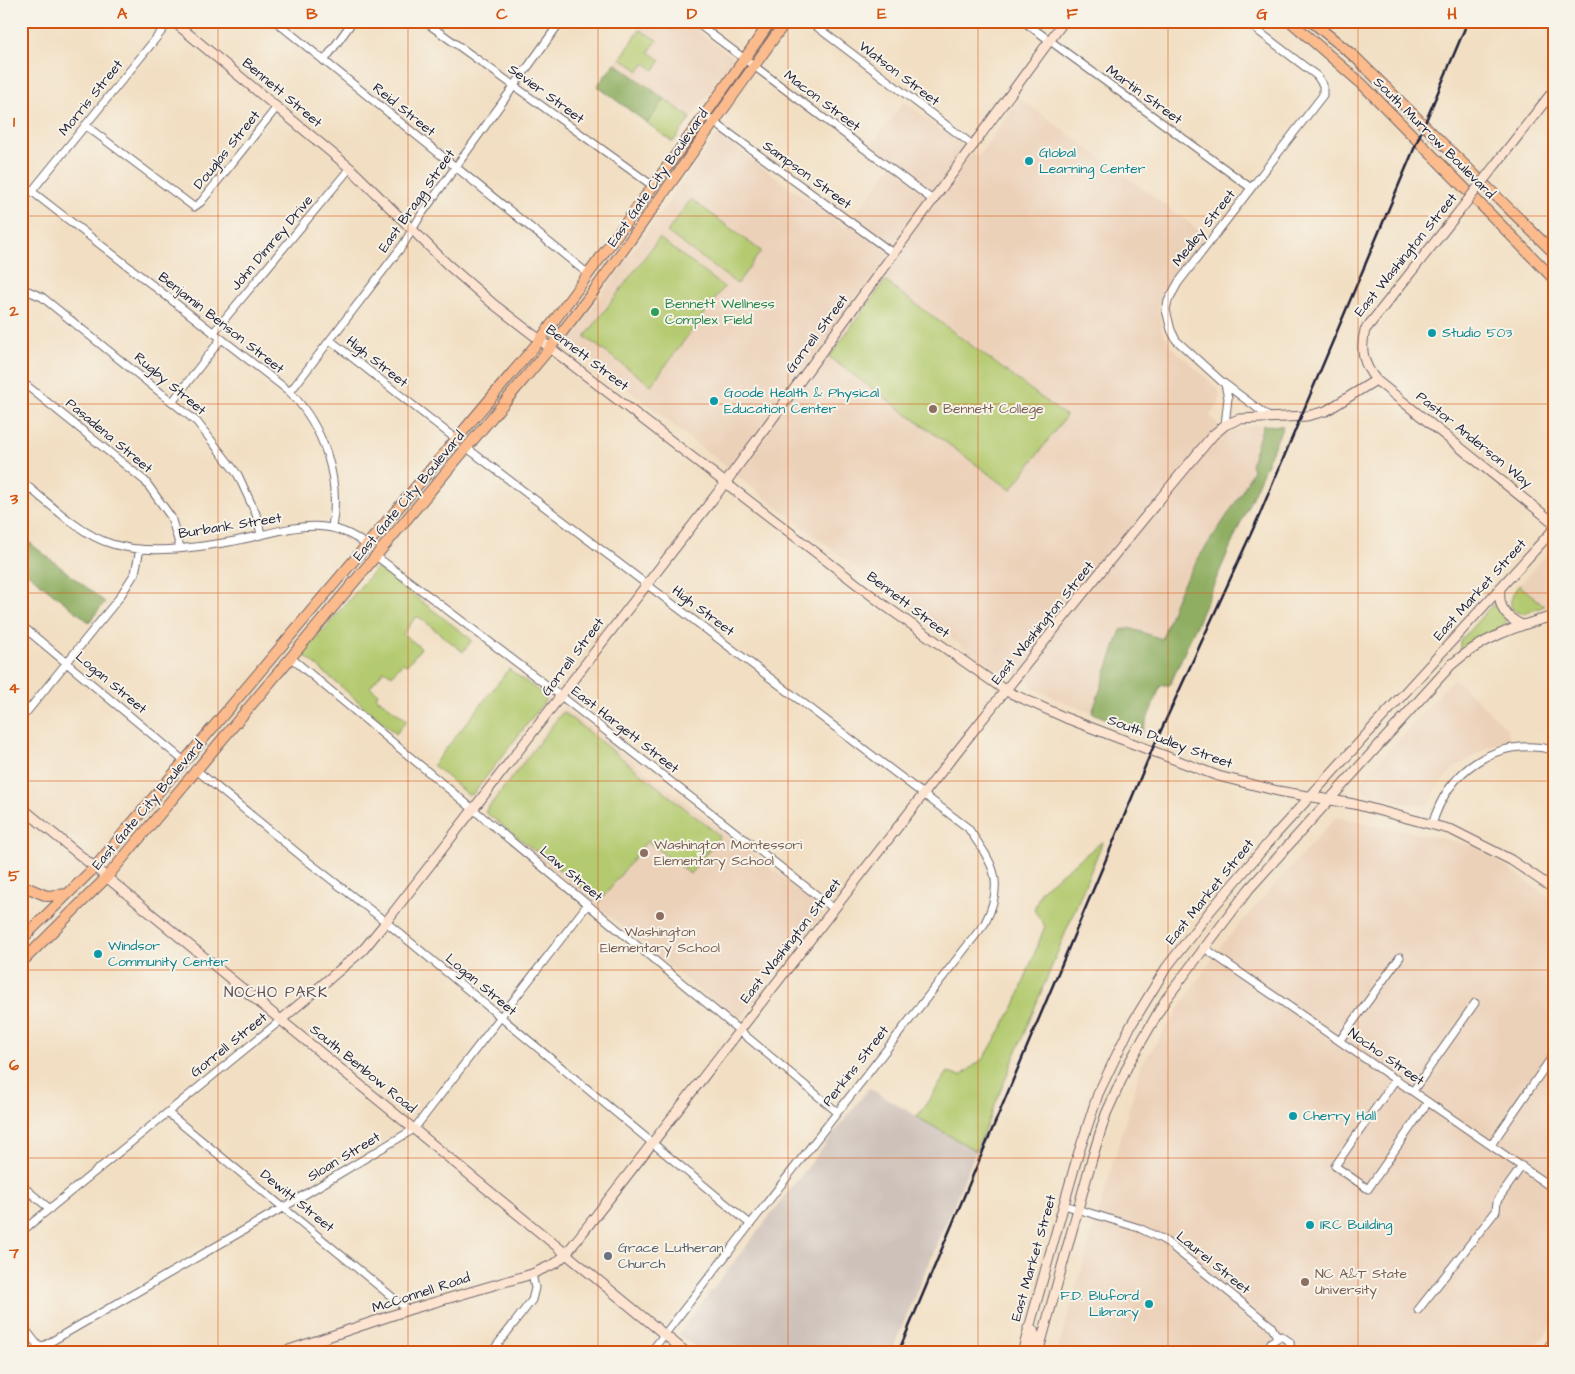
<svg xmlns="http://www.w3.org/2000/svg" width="1575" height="1374" viewBox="0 0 1575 1374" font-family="'Architects Daughter',sans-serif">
<rect width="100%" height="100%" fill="#f7f3e8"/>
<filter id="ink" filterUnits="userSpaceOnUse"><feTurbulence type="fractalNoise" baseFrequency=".02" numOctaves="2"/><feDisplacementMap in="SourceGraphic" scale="10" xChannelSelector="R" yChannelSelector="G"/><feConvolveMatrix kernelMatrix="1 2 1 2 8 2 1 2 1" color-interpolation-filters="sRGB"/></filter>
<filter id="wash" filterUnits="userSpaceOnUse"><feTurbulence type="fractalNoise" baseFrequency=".0096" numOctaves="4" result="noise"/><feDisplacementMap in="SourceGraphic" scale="20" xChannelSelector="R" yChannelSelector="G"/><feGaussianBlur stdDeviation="1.12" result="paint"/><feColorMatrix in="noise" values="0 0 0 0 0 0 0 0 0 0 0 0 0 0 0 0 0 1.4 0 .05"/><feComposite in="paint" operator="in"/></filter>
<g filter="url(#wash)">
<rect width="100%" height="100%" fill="#f2dfc3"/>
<path fill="#ecd1b9" d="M644,21H683L734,58L691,118L615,63Z
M1020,98L1205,235L1166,286L1159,307L1162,331L1171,346L1219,390L1220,402L1210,416L1227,433L1255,425L1283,426L1170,685H1161L1142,732L1071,705L1031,687L1030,681L1011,670L1004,673L980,659L907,607L741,479L568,341L717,134L845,228L894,163L871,146L904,102L978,157Z
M1554,547V604L1545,606L1519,585Z
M1454,678L1507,728L1510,741L1488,747L1454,768L1440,784L1427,807L1373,796L1360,788V783Z
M563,707L821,907V915L741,1018H732L483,811Z
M1336,817L1478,846L1554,901V1323L1530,1353H1057L1142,1064L1222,944Z"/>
<path fill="#cec1b9" d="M869,1088L976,1151L891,1353H702L678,1334Z"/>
<path fill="#b4ca6f" stroke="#6b7655" d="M640,30L657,40L649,52L661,60L654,70L645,63L639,71L621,58Z
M665,99L691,118L673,142L647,123Z
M691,199L761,251L737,284L667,232Z
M659,238L724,287L651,385L585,337Z
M885,281L1066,416L1011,490L829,357Z
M377,567L472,640L463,652L419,617L415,618L403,634L421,648L407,665L402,663L392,675L384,670L370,687L378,693L376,697L407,720L396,734L303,654Z
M1519,585L1545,606C1538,608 1528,613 1521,613C1503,611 1513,592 1519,585Z
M1492,605L1497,606L1506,621L1505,625L1460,649V641Z
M509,669L545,696V701L473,794L468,795L433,765Z
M563,712L720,836L690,874L647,841L600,901L485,812Z
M1103,841L976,1151L917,1117L948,1072L961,1076L985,1057L1015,1005L1045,926L1034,910L1041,890Z"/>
<path fill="#8fae62" stroke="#58684e" d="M615,63L665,99L647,123L597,86Z
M1263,425L1283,426L1170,685H1161L1142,732L1092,713L1121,630L1129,628L1162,639C1168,623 1172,607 1179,592C1200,549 1233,514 1253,470L1251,464Z
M21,536L105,602L89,622L21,568Z"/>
</g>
<g filter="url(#ink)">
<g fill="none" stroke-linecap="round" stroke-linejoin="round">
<g stroke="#6b646b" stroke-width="9">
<path id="street" d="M275,21L587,273
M424,21L653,186
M694,21L934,201
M809,21L974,146
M1023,21L1251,188
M1245,21L1317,76L1323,85V95L1178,283L1168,301L1166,310L1171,330L1176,340L1221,381L1269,417
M324,61L353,21
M711,120L894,254
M85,125L194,207L201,202L277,107
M21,183L290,392C324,428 341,478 332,527
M32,191L170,21
M21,288L42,297L197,422L238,475L256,514L261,534
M213,333L350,168
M330,340L457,440
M21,381L145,481L171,517L180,547
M290,392L403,245L421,215L561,21
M173,401L221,339
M1225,425L1228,398L1225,384
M467,448L968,828C993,864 1006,881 985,923L650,1353
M21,481C47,501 80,535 112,544C148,555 192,548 229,542C278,534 324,509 367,546
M376,556L561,696L833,908
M21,625L184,761
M290,657L836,1111
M21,719L119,598L135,573L140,549
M195,769L306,860L386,922L749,1223
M1432,825C1448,770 1496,736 1554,750
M1203,947L1554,1189
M1340,1040L1400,957
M1396,1079L1335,1166L1368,1189L1428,1102
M1413,1091L1475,1003
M168,1113L408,1310
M1491,1145L1554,1054
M21,1185L50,1209
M1064,1205L1139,1228L1164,1240L1271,1326L1277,1337
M21,1232L281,1020
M1418,1310L1496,1211L1497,1201L1522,1166
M21,1324L44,1353
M40,1348L284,1207L414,1129L588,904
M491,1353L532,1300L535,1288L532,1274
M1270,1353L1271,1342L1281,1336L1290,1342L1291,1353
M1543,1353L1554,1339"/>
</g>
<g stroke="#6b646b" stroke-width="11">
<path id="secondary" d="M173,21L350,168L447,264L492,303L884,605L1006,691L1066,718L1218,776L1278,791L1354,804L1452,830L1511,860L1554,889
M1496,164L1554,90
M1458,213L1365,330C1360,350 1363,364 1376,380L1554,523
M1500,589C1498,607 1505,617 1522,625
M21,807L687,1353
M281,1020L363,950L386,922L726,482L1064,21
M1028,1328L1033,1330L1035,1336L1032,1353
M280,1353L408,1310L532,1274L556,1263L566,1254C780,980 990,702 1213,435L1225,425L1239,419L1307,416L1326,411L1376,380
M1022,1353L1077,1158L1098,1094L1130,1027L1166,968L1211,910L1275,835L1554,529
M1038,1353L1091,1162L1106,1114L1129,1063L1166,999L1249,889L1451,665C1481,639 1515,626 1554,616"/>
</g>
<g stroke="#6b646b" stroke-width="12">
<path id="primary" d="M1290,21L1362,84L1554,279
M1311,21L1355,57L1554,253
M21,885L47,896L68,894
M21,940L95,867L540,340L705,115L771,21
M21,963L107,877L550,348L599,284L786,21"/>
</g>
<use href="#street" stroke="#fff" stroke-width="7"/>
<use href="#secondary" stroke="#fde4d1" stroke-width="9"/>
<use href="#primary" stroke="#fbbb8c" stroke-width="10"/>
<path stroke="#22223b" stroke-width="2.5" d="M898,1353L1152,750L1259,516L1468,21"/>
<g stroke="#6b646b" stroke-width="11" stroke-linecap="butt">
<path id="secondary-bridge" d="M1458,213L1496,164"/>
</g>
<use href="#secondary-bridge" stroke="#fde4d1" stroke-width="9"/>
</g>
</g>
<path fill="none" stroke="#d45411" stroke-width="1" stroke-opacity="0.55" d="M218,21V1353M408,21V1353M598,21V1353M788,21V1353M978,21V1353M1168,21V1353M1358,21V1353M21,216H1554M21,404H1554M21,593H1554M21,781H1554M21,970H1554M21,1158H1554"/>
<g fill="#0f9aa8" stroke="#f7f3e8" stroke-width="2">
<circle cx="1029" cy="161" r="5"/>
<circle cx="1432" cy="333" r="5"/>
<circle cx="714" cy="401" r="5"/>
<circle cx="98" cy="954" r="5"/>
<circle cx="1293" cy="1116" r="5"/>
<circle cx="1310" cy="1225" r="5"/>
<circle cx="1149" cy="1304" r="5"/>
</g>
<circle fill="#2e9e5b" stroke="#f7f3e8" stroke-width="2" cx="655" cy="312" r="5"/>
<g fill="#8d6e63" stroke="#f7f3e8" stroke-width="2">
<circle cx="933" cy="409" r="5"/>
<circle cx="644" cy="853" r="5"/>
<circle cx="660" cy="916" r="5"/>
<circle cx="1305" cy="1282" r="5"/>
</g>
<circle fill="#6b7280" stroke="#f7f3e8" stroke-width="2" cx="608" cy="1256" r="5"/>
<g text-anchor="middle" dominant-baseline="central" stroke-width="4" stroke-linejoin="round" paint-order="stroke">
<g font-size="14" fill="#22223b" stroke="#f7f3e8">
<text transform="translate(899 74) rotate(37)">Watson Street</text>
<text transform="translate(282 93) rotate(40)">Bennett Street</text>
<text transform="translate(546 94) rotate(36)">Sevier Street</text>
<text transform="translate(1144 95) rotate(36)">Martin Street</text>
<text transform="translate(91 98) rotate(-51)">Morris Street</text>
<text transform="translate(822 101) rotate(37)">Macon Street</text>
<text transform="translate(404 110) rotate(39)">Reid Street</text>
<text transform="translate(1434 138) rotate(45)">South Murrow Boulevard</text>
<text transform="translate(227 150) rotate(-51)">Douglas Street</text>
<text transform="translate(807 175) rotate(36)">Sampson Street</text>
<text transform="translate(658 178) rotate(-55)">East Gate City Boulevard</text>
<text transform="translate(417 201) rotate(-55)">East Bragg Street</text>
<text transform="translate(1204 228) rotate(-52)">Medley Street</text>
<text transform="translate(272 243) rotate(-50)">John Dimrey Drive</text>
<text transform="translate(1406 255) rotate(-51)">East Washington Street</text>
<text transform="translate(221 323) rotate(38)">Benjamin Benson Street</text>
<text transform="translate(817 334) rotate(-53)">Gorrell Street</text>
<text transform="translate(587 358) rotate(37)">Bennett Street</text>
<text transform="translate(377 362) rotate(38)">High Street</text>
<text transform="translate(170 384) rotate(40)">Rugby Street</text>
<text transform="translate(109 436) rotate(40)">Pasadena Street</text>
<text transform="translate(1474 440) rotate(39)">Pastor Anderson Way</text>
<text transform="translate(409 496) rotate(-50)">East Gate City Boulevard</text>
<text transform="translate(230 526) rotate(-9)">Burbank Street</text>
<text transform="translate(1480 590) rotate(-48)">East Market Street</text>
<text transform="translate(908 605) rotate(37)">Bennett Street</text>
<text transform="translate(703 611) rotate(37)">High Street</text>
<text transform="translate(1043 623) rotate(-51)">East Washington Street</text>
<text transform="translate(573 657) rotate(-53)">Gorrell Street</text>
<text transform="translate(111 683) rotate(40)">Logan Street</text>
<text transform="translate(625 730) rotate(38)">East Hargett Street</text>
<text transform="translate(1170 742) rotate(20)">South Dudley Street</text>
<text transform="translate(148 805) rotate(-50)">East Gate City Boulevard</text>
<text transform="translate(571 874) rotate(40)">Law Street</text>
<text transform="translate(1210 892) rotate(-51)">East Market Street</text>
<text transform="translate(791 941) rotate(-52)">East Washington Street</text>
<text transform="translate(481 985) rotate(40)">Logan Street</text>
<text transform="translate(229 1045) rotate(-39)">Gorrell Street</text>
<text transform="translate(1386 1057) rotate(35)">Nocho Street</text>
<text transform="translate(856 1066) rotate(-52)">Perkins Street</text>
<text transform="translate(363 1069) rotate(39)">South Benbow Road</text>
<text transform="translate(344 1157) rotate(-31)">Sloan Street</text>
<text transform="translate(297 1201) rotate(39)">Dewitt Street</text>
<text transform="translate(1034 1258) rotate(-74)">East Market Street</text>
<text transform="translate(1213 1263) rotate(39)">Laurel Street</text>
<text transform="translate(421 1293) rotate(-18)">McConnell Road</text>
</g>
<g font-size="14" fill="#0d838f" stroke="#f7f3e8" text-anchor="start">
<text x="1039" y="153">Global<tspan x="1039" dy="16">Learning Center</tspan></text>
<text x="1442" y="333">Studio 503</text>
<text x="724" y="393">Goode Health &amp; Physical<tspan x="724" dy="16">Education Center</tspan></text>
<text x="108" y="946">Windsor<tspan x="108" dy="16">Community Center</tspan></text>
<text x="1303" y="1116">Cherry Hall</text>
<text x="1320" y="1225">IRC Building</text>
<text x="1139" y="1296" text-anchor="end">F.D. Bluford<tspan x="1139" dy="16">Library</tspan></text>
</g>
<g font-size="14" fill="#27864d" stroke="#f7f3e8" text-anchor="start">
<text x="665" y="304">Bennett Wellness<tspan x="665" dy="16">Complex Field</tspan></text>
</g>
<g font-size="14" fill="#785e54" stroke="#f7f3e8" text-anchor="start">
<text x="943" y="409">Bennett College</text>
<text x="654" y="845">Washington Montessori<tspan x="654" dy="16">Elementary School</tspan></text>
<text x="660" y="932" text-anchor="middle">Washington<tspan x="660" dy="16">Elementary School</tspan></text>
<text x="1315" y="1274">NC A&amp;T State<tspan x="1315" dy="16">University</tspan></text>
</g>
<g font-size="14" fill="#5b616d" stroke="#f7f3e8" text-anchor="start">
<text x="618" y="1248">Grace Lutheran<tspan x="618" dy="16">Church</tspan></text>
</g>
<g font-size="15" letter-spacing="1" fill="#5e4e57" stroke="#f7f3e8">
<text x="276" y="992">NOCHO PARK</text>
</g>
</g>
<rect width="1575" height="1374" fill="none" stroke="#f7f3e8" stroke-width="55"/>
<rect x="28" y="28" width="1520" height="1318" fill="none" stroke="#d45411" stroke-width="2"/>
<g font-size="16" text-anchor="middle" font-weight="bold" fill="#d45411">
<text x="122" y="19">A</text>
<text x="312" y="19">B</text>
<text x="502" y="19">C</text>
<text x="692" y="19">D</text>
<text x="882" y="19">E</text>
<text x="1072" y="19">F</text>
<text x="1262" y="19">G</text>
<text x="1452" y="19">H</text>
<text x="14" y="127">1</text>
<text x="14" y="316">2</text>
<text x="14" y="504">3</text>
<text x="14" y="693">4</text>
<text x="14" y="881">5</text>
<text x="14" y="1070">6</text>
<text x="14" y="1258">7</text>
</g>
</svg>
